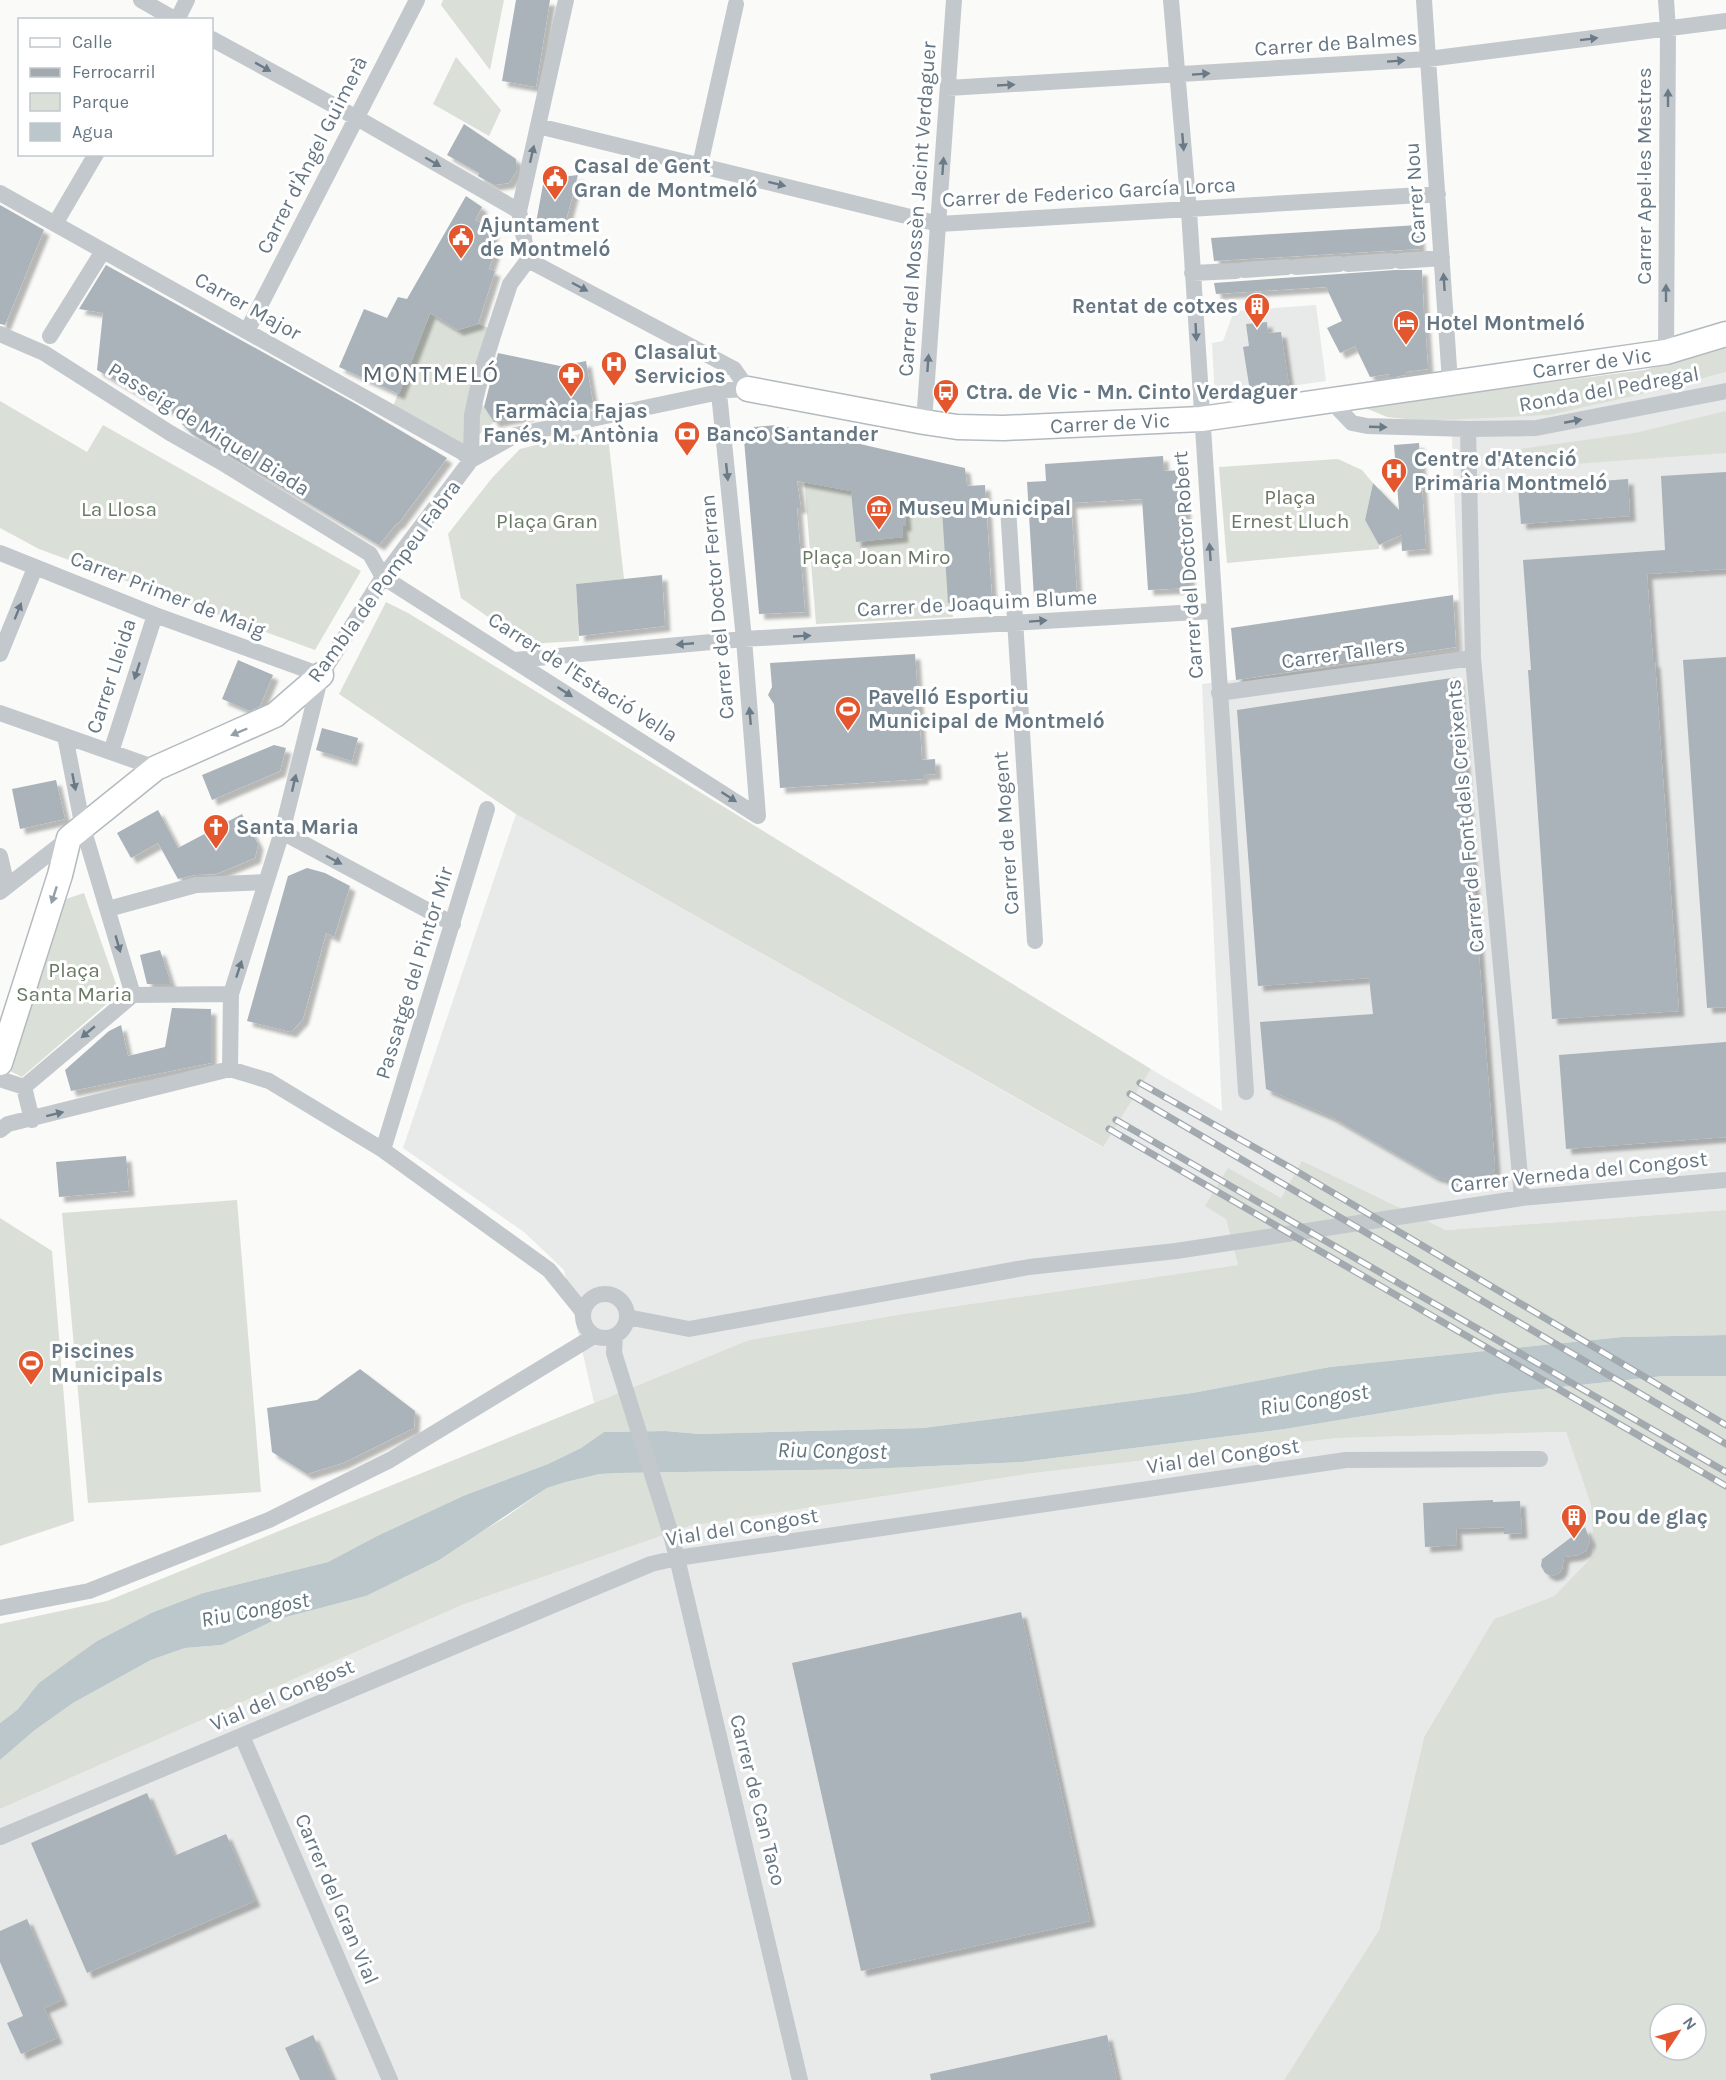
<svg xmlns="http://www.w3.org/2000/svg" width="1726" height="2080" viewBox="0 0 1726 2080" font-family="Karla,sans-serif">
<defs>
<filter id="shadow"><feDropShadow dx="5.5" dy="5.5" stdDeviation="1.5" flood-color="#0004"/></filter>
</defs>
<rect width="100%" height="100%" fill="#fafaf8"/>
<path fill="#e8e9e9" d="M1316,305L1326,381L1215,397L1212,343L1223,341L1234,311Z
M1726,372V1210L1446,1230L1302,1162L1281,1198L1226,1218L1238,1265L909,1313L749,1340L594,1403L564,1270L524,1232L403,1148L516,814L1102,1147L1151,1069L1222,1111L1202,684L1461,651L1451,419L1550,415L1660,390Z
M1566,1432L1591,1505L1594,1555L1554,1596L1494,1619L1424,1737L1379,1930L1284,2080H0V1809L462,1605L690,1526L1034,1473L1338,1438Z"/>
<path fill="#dadfd7" fill-rule="evenodd" d="M443,0H504L490,70L441,5Z
M456,57L501,110L489,136L433,104Z
M430,313L458,330L478,324L502,333L482,404L494,422L456,454L390,414Z
M1726,346V372L1660,390L1550,415L1424,421L1387,417L1363,407L1644,370Z
M0,401L87,452L103,425L361,571L315,650L39,549L0,528Z
M1726,411V453L1491,470L1492,456L1499,452L1635,433Z
M607,427L624,579L576,584L579,641L527,644L461,598L448,534L492,478L520,449Z
M1338,459L1362,470L1373,483L1365,520L1379,545V549L1227,563L1219,467Z
M804,477L945,509L953,617L816,624Z
M386,602L408,613L1151,1069L1103,1147L516,814L339,694Z
M84,893L116,984L110,1001L22,1077L8,1070L57,902Z
M1302,1161L1446,1230L1726,1210V1335L1622,1337L1330,1367L1192,1393L923,1428L699,1434L666,1431L604,1432L581,1448L548,1464L463,1496L377,1536L328,1562L203,1593L151,1613L97,1641L28,1696L17,1710L0,1723V1624L107,1601L749,1340L909,1313L1238,1265L1226,1219L1205,1206L1228,1168L1281,1198Z
M237,1200L261,1492L88,1503L62,1213Z
M0,1218L52,1251L74,1521L0,1546Z
M1664,1376H1726V2080H1284L1379,1930L1424,1737L1494,1619L1554,1596L1594,1555L1591,1505L1566,1432L1338,1438L1034,1473L690,1526L462,1605L0,1809V1760L35,1730L73,1703L151,1660L185,1648L222,1645L275,1620L366,1596L411,1573L506,1517L547,1488L566,1482L600,1474L620,1473L868,1469L1022,1462L1285,1429L1497,1394ZM1660,2014H1696V2050H1660Z"/>
<path fill="#bbc7cb" d="M1726,1335V1376H1664L1497,1394L1285,1429L1022,1462L868,1469L620,1473L600,1474L566,1482L547,1488L439,1560L366,1596L275,1620L222,1645L185,1648L151,1660L73,1703L35,1730L0,1760V1723L17,1710L39,1683L97,1641L151,1613L203,1593L328,1562L377,1536L463,1496L548,1464L581,1448L604,1432L666,1431L699,1434L923,1428L1192,1393L1330,1367L1622,1337Z"/>
<path fill="#aab3b9" filter="url(#shadow)" d="M516,0H550L536,87L502,81Z
M464,124L516,159L517,170L509,183L494,185L478,176L479,173L447,155Z
M578,175L564,228L536,223L544,179Z
M466,196L482,207L475,220L494,230L491,239L496,241L491,249L495,250L489,269L495,271L478,324L458,330L430,313L399,394L339,367L364,309L387,318L398,297L407,299Z
M0,205L44,230L5,325L0,324Z
M1418,225L1420,249L1214,261L1211,238Z
M106,265L356,404L447,458L398,524L397,523L379,545L192,434L179,421L181,413L161,407L97,370L103,313L79,309Z
M1395,270H1422L1424,316L1427,319L1425,323L1428,369L1405,372V375L1395,377H1389V374L1370,377L1355,346L1340,353L1327,328L1342,321L1326,287L1216,294L1214,283Z
M1267,322L1268,333L1281,332L1289,386L1250,391L1243,347L1249,346L1246,324Z
M498,353L560,366L586,361L593,403L494,422L484,407Z
M777,425L965,468L967,486L985,485L992,600L948,603L942,509L904,500L906,526H902L903,537L856,542L851,491L797,481L801,508H797L805,612L759,614L744,440L754,427Z
M1419,443L1426,549L1402,551L1401,535L1379,545L1365,520L1373,483L1399,510L1394,445Z
M1163,456L1164,471L1183,470L1190,588L1148,590L1142,499L1071,503L1077,595L1034,598L1027,482L1046,481L1045,464Z
M1726,472V569L1647,574L1653,662H1655L1679,1011L1552,1019L1528,670H1531L1523,560L1665,550L1661,476Z
M1628,479L1630,516L1521,524L1518,487Z
M662,575L665,626L579,636L576,584Z
M1453,595L1456,647L1236,680L1231,628Z
M915,654L922,760L935,759L936,774L923,775V779L780,788L774,704L768,695L772,687L770,663Z
M1726,657V1007L1707,1008L1683,660Z
M238,660L273,675L260,706L250,711L222,699Z
M1458,677L1495,1168L1491,1177L1480,1182H1455L1434,1176L1330,1116L1266,1089L1260,1022L1373,1014L1369,978L1258,986L1237,710Z
M322,728L358,738L352,761L316,750Z
M274,745L286,748L280,771L212,800L202,775Z
M56,780L65,819L20,829L12,789Z
M158,810L178,848L242,814L258,844L255,858L216,874L195,875L178,879L158,843L131,858L117,833Z
M307,868L325,873L350,886L334,937L326,933L303,1019L291,1032L247,1021L288,876Z
M160,950L171,984H147L140,955Z
M172,1008L211,1009V1063L71,1091L65,1070L109,1031L121,1025L128,1056L165,1047Z
M1726,1042V1137L1566,1149L1559,1055Z
M126,1156L129,1191L59,1197L56,1162Z
M360,1369L415,1411L414,1428L343,1463L307,1474L272,1452L267,1408L317,1400Z
M1493,1500V1502L1520,1501L1522,1533L1504,1534V1527L1456,1529L1457,1545L1425,1547L1423,1503Z
M1585,1527L1590,1540L1586,1551L1578,1555L1564,1557L1562,1569L1558,1574L1551,1576L1545,1573L1541,1566L1542,1559L1541,1560Z
M1021,1612L1090,1921L861,1971L792,1663Z
M147,1793L174,1856L226,1834L255,1901L87,1973L31,1843Z
M27,1919L62,2000L44,2008L57,2038L21,2054L7,2023L23,2016L0,1962V1931Z
M313,2035L333,2080H300L285,2048Z
M1107,2035L1117,2080H931L930,2074Z"/>
<g fill="none" stroke-linecap="round" stroke-linejoin="round">
<g stroke="#b3babf" stroke-width="27">
<path id="secondary" d="M748,389L924,422L957,427L1004,428L1201,419L1666,352L1726,334
M0,1063L60,875L69,838L156,768L275,715L321,675"/>
</g>
<path stroke="#c3c8cc" stroke-width="16" d="M141,0L176,20
M1171,0L1189,211L1246,1092
M1424,0L1450,382
M177,20L187,0
M212,39L357,118L519,211
M948,88L1428,59L1726,21
M538,126L939,224L1438,194
M700,165L736,4
M0,193L462,452L471,460
M55,224L96,154
M1400,261L1442,258
M1348,264L1391,261
M1296,267L1339,264
M1244,270L1287,267
M1192,273L1236,271
M247,331L417,0
M0,334L44,353L170,433L221,462L370,554L383,577L758,816
M50,336L103,251
M1666,352L1668,29L1666,0
M719,393L744,639L758,816
M1330,400L1352,423L1367,426L1468,429L1536,428L1726,391
M924,422L954,0
M1468,429L1473,658L1522,1198
M471,460L472,415L482,369L510,284L528,260L519,211L566,0
M1008,507L1035,941
M0,553L155,615L321,675
M0,654L35,568
M515,660L744,639L1213,611
M1219,693L1473,658
M0,713L156,768
M65,736L83,828L133,995
M111,752L155,615
M282,832L453,924
M0,856L7,886
M0,892L69,838
M108,909L196,885L266,882
M230,1069L231,994L282,832L321,675L383,577L471,460L516,435L729,390L748,389L734,369L528,260
M230,1069L269,1081L383,1150L549,1270L583,1312
M0,1079L24,1087L133,995L231,994
M24,1087L32,1120
M0,1130L8,1124L230,1069
M383,1150L487,809
M583 1316a22 22 0 1 1 44 0a22 22 0 1 1-44 0Z
M627,1317L689,1329L1029,1267L1176,1251L1522,1198L1726,1180
M615,1336L614,1353L670,1531L677,1558L800,2080
M0,1608L89,1591L269,1520L390,1460L594,1336
M242,1736L390,2080
M0,1837L651,1564L677,1558L1346,1460L1540,1459"/>
<use href="#secondary" stroke="#fff" stroke-width="24"/>
<g stroke="#a2aab0" stroke-width="7">
<path id="rail" d="M1140,1083L1291,1168L1726,1425
M1130,1094L1726,1444
M1116,1120L1726,1472
M1109,1129L1726,1486"/>
</g>
<use href="#rail" stroke="#fff" stroke-width="4.5" stroke-dasharray="14" stroke-linecap="butt"/>
</g>
<defs><path id="oneway-solid" d="M-6-.8H1V-3.2L6.5 0L1 3.2V.8H-6Z" transform="scale(1.5)"/></defs>
<g fill="#6a7a87">
<use href="#oneway-solid" transform="translate(1589 39) rotate(-7)"/>
<use href="#oneway-solid" transform="translate(1396 61) rotate(-4)"/>
<use href="#oneway-solid" transform="translate(263 67) rotate(29)"/>
<use href="#oneway-solid" transform="translate(1201 74) rotate(-4)"/>
<use href="#oneway-solid" transform="translate(1006 85) rotate(-3)"/>
<use href="#oneway-solid" transform="translate(1668 98) rotate(-90)"/>
<use href="#oneway-solid" transform="translate(1183 142) rotate(85)"/>
<use href="#oneway-solid" transform="translate(532 154) rotate(-77)"/>
<use href="#oneway-solid" transform="translate(433 162) rotate(30)"/>
<use href="#oneway-solid" transform="translate(943 166) rotate(-86)"/>
<use href="#oneway-solid" transform="translate(777 184) rotate(14)"/>
<use href="#oneway-solid" transform="translate(1444 282) rotate(-94)"/>
<use href="#oneway-solid" transform="translate(580 287) rotate(28)"/>
<use href="#oneway-solid" transform="translate(1666 293) rotate(-90)"/>
<use href="#oneway-solid" transform="translate(1196 332) rotate(87)"/>
<use href="#oneway-solid" transform="translate(928 363) rotate(-86)"/>
<use href="#oneway-solid" transform="translate(1573 421) rotate(-11)"/>
<use href="#oneway-solid" transform="translate(1378 427) rotate(2)"/>
<use href="#oneway-solid" transform="translate(727 472) rotate(84)"/>
<use href="#oneway-solid" transform="translate(1210 552) rotate(-94)"/>
<use href="#oneway-solid" transform="translate(18 611) rotate(-68)"/>
<use href="#oneway-solid" transform="translate(1038 621) rotate(-4)"/>
<use href="#oneway-solid" transform="translate(802 636) rotate(-3)"/>
<use href="#oneway-solid" transform="translate(685 644) rotate(175)"/>
<use href="#oneway-solid" transform="translate(137 671) rotate(108)"/>
<use href="#oneway-solid" transform="translate(565 692) rotate(33)"/>
<use href="#oneway-solid" transform="translate(750 716) rotate(-95)"/>
<use href="#oneway-solid" transform="translate(74 782) rotate(79)"/>
<use href="#oneway-solid" transform="translate(294 783) rotate(-77)"/>
<use href="#oneway-solid" transform="translate(729 797) rotate(33)"/>
<use href="#oneway-solid" transform="translate(334 860) rotate(28)"/>
<use href="#oneway-solid" transform="translate(118 944) rotate(74)"/>
<use href="#oneway-solid" transform="translate(239 969) rotate(-72)"/>
<use href="#oneway-solid" transform="translate(88 1032) rotate(140)"/>
<use href="#oneway-solid" transform="translate(55 1114) rotate(-14)"/>
</g>
<g fill="#939fa8">
<use href="#oneway-solid" transform="translate(239 732) rotate(157)"/>
<use href="#oneway-solid" transform="translate(54 895) rotate(108)"/>
</g>
<defs>
<g id="civic-pin" transform="scale(1.35)"><path d="M0 17L-7.5 6A9.5 9.5 0 1 1 7.5 6Z" fill="#e4572e" stroke="#fff"/><path d="M-.6-6.5H3V-4.5H.6V-3L4-1V1h2V6H-6V1h2V-1L-.6-3ZM-1.2 2.5V6h2.4V2.5Z" fill="#fff"/></g>
<g id="building-pin" transform="scale(1.35)"><path d="M0 17L-7.5 6A9.5 9.5 0 1 1 7.5 6Z" fill="#e4572e" stroke="#fff"/><path d="M-4-6H4V6H1V3H-1V6H-4ZM-2.5-4.3h1.7v1.8h-1.7ZM.8-4.3h1.7v1.8H.8ZM-2.5-1h1.7V.8h-1.7ZM.8-1h1.7V.8H.8Z" fill="#fff"/></g>
<g id="hotel-pin" transform="scale(1.35)"><path d="M0 17L-7.5 6A9.5 9.5 0 1 1 7.5 6Z" fill="#e4572e" stroke="#fff"/><path d="M-6-4.5h1.5V1H6V5H4.5V3h-9V5H-6ZM-4 0a1.8 1.8 0 1 1 3.6 0ZM.5 0V-2.5h3Q6-2.5 6 0Z" fill="#fff"/></g>
<g id="hospital-pin" transform="scale(1.35)"><path d="M0 17L-7.5 6A9.5 9.5 0 1 1 7.5 6Z" fill="#e4572e" stroke="#fff"/><path d="M-5-5h3v3.5h4V-5h3V5h-3V1.5h-4V5h-3Z" fill="#fff"/></g>
<g id="pharmacy-pin" transform="scale(1.35)"><path d="M0 17L-7.5 6A9.5 9.5 0 1 1 7.5 6Z" fill="#e4572e" stroke="#fff"/><path d="M-2-6h4v4h4v4h-4v4h-4v-4h-4v-4h4Z" fill="#fff"/></g>
<g id="bus-pin" transform="scale(1.35)"><path d="M0 17L-7.5 6A9.5 9.5 0 1 1 7.5 6Z" fill="#e4572e" stroke="#fff"/><path d="M-5-6H5V4H4V6H2V4H-2V6H-4V4H-5ZM-3.5-4V0h7V-4ZM-3.5 1.2v1.5H-2V1.2ZM2 1.2v1.5H3.5V1.2Z" fill="#fff"/></g>
<g id="bank-pin" transform="scale(1.35)"><path d="M0 17L-7.5 6A9.5 9.5 0 1 1 7.5 6Z" fill="#e4572e" stroke="#fff"/><path d="M-6-4H6V4H-6ZM0-2.3a2.3 2.3 0 1 0 0 4.6a2.3 2.3 0 1 0 0-4.6Z" fill="#fff"/></g>
<g id="museum-pin" transform="scale(1.35)"><path d="M0 17L-7.5 6A9.5 9.5 0 1 1 7.5 6Z" fill="#e4572e" stroke="#fff"/><path d="M0-6L6-3V-2H-6V-3ZM-5-1h2V3h-2ZM-1-1h2V3h-2ZM3-1h2V3H3ZM-6 4H6V6H-6Z" fill="#fff"/></g>
<g id="stadium-pin" transform="scale(1.35)"><path d="M0 17L-7.5 6A9.5 9.5 0 1 1 7.5 6Z" fill="#e4572e" stroke="#fff"/><path d="M0-5a6.5 5 0 1 0 0 10a6.5 5 0 1 0 0-10ZM-3.5-1.8h7v3.6h-7Z" fill="#fff"/></g>
<g id="church-pin" transform="scale(1.35)"><path d="M0 17L-7.5 6A9.5 9.5 0 1 1 7.5 6Z" fill="#e4572e" stroke="#fff"/><path d="M-1.2-6h2.4v3.5h3.3v2.4h-3.3V6h-2.4V-.1h-3.3v-2.4h3.3Z" fill="#fff"/></g>
</defs>
<g fill-rule="evenodd">
<use href="#civic-pin" x="555" y="178"/>
<use href="#civic-pin" x="461" y="237"/>
<use href="#building-pin" x="1257" y="306"/>
<use href="#hotel-pin" x="1406" y="323"/>
<use href="#hospital-pin" x="614" y="364"/>
<use href="#pharmacy-pin" x="571" y="375"/>
<use href="#bus-pin" x="946" y="392"/>
<use href="#bank-pin" x="687" y="434"/>
<use href="#hospital-pin" x="1394" y="471"/>
<use href="#museum-pin" x="879" y="508"/>
<use href="#stadium-pin" x="848" y="709"/>
<use href="#church-pin" x="216" y="827"/>
<use href="#stadium-pin" x="31" y="1363"/>
<use href="#building-pin" x="1574" y="1517"/>
</g>
<g text-anchor="middle" dominant-baseline="central" stroke-width="6" stroke-linejoin="round" paint-order="stroke">
<g font-size="21" fill="#657683" stroke="#fff">
<text transform="translate(1336 43) rotate(-4)">Carrer de Balmes</text>
<text transform="translate(312 155) rotate(-63)">Carrer d'Àngel Guimerà</text>
<text transform="translate(1644 176) rotate(-90)">Carrer Apel·les Mestres</text>
<text transform="translate(1089 192) rotate(-3)">Carrer de Federico García Lorca</text>
<text transform="translate(1415 193) rotate(-94)">Carrer Nou</text>
<text transform="translate(917 209) rotate(-86)">Carrer del Mossèn Jacint Verdaguer</text>
<text transform="translate(248 306) rotate(29)">Carrer Major</text>
<text transform="translate(1592 363) rotate(-8)">Carrer de Vic</text>
<text transform="translate(1609 389) rotate(-10)">Ronda del Pedregal</text>
<text transform="translate(1110 423) rotate(-3)">Carrer de Vic</text>
<text transform="translate(209 429) rotate(32)">Passeig de Miquel Biada</text>
<text transform="translate(1188 565) rotate(-94)">Carrer del Doctor Robert</text>
<text transform="translate(384 581) rotate(-54)">Rambla de Pompeu Fabra</text>
<text transform="translate(168 594) rotate(21)">Carrer Primer de Maig</text>
<text transform="translate(977 603) rotate(-3)">Carrer de Joaquim Blume</text>
<text transform="translate(717 607) rotate(-95)">Carrer del Doctor Ferran</text>
<text transform="translate(1343 653) rotate(-8)">Carrer Tallers</text>
<text transform="translate(111 676) rotate(-72)">Carrer Lleida</text>
<text transform="translate(583 677) rotate(33)">Carrer de l'Estació Vella</text>
<text transform="translate(1465 816) rotate(-95)">Carrer de Font dels Creixents</text>
<text transform="translate(1006 833) rotate(-94)">Carrer de Mogent</text>
<text transform="translate(414 973) rotate(-73)">Passatge del Pintor Mir</text>
<text transform="translate(1579 1172) rotate(-6)">Carrer Verneda del Congost</text>
<text transform="translate(1223 1456) rotate(-8)">Vial del Congost</text>
<text transform="translate(742 1527) rotate(-9)">Vial del Congost</text>
<text transform="translate(282 1695) rotate(-23)">Vial del Congost</text>
<text transform="translate(758 1800) rotate(76)">Carrer de Can Taco</text>
<text transform="translate(337 1899) rotate(67)">Carrer del Gran Vial</text>
</g>
<g font-size="21" font-weight="bold" fill="#657683" stroke="#fff" text-anchor="start">
<text x="574" y="166">Casal de Gent<tspan x="574" dy="24">Gran de Montmeló</tspan></text>
<text x="480" y="225">Ajuntament<tspan x="480" dy="24">de Montmeló</tspan></text>
<text x="1238" y="306" text-anchor="end">Rentat de cotxes</text>
<text x="1426" y="323">Hotel Montmeló</text>
<text x="634" y="352">Clasalut<tspan x="634" dy="24">Servicios</tspan></text>
<text x="966" y="392">Ctra. de Vic - Mn. Cinto Verdaguer</text>
<text x="571" y="411" text-anchor="middle">Farmàcia Fajas<tspan x="571" dy="24">Fanés, M. Antònia</tspan></text>
<text x="706" y="434">Banco Santander</text>
<text x="1414" y="459">Centre d'Atenció<tspan x="1414" dy="24">Primària Montmeló</tspan></text>
<text x="898" y="508">Museu Municipal</text>
<text x="868" y="697">Pavelló Esportiu<tspan x="868" dy="24">Municipal de Montmeló</tspan></text>
<text x="236" y="827">Santa Maria</text>
<text x="51" y="1351">Piscines<tspan x="51" dy="24">Municipals</tspan></text>
<text x="1594" y="1517">Pou de glaç</text>
</g>
<g font-size="21" fill="#687a64" stroke="#fff">
<text x="1290" y="497">Plaça<tspan x="1290" dy="24">Ernest Lluch</tspan></text>
<text x="119" y="509">La Llosa</text>
<text x="547" y="521">Plaça Gran</text>
<text x="876" y="557">Plaça Joan Miro</text>
<text x="74" y="970">Plaça<tspan x="74" dy="24">Santa Maria</tspan></text>
</g>
<g font-size="22" font-style="italic" fill="#60757c" stroke="#fff">
<text transform="translate(1314 1400) rotate(-9)">Riu Congost</text>
<text transform="translate(832 1451) rotate(1)">Riu Congost</text>
<text transform="translate(255 1610) rotate(-11)">Riu Congost</text>
</g>
<g font-size="24" letter-spacing="1.5" fill="#57646e" stroke="#fff">
<text x="431" y="374">MONTMELÓ</text>
</g>
</g>
<rect x="18" y="18" width="195" height="138" fill="#ffffff" stroke="#c1c8cd" stroke-width="1.5"/>
<rect x="30" y="38" width="30" height="9" fill="#ffffff" stroke="#c1c8cd" stroke-width="1.5"/>
<text x="72" y="48" font-size="18" fill="#657683">Calle</text>
<rect x="30" y="68" width="30" height="9" fill="#a2aab0" stroke="#c1c8cd" stroke-width="1.5"/>
<text x="72" y="78" font-size="18" fill="#657683">Ferrocarril</text>
<rect x="30" y="93" width="30" height="18" fill="#dadfd7" stroke="#c1c8cd" stroke-width="1.5"/>
<text x="72" y="108" font-size="18" fill="#657683">Parque</text>
<rect x="30" y="123" width="30" height="18" fill="#bbc7cb" stroke="#c1c8cd" stroke-width="1.5"/>
<text x="72" y="138" font-size="18" fill="#657683">Agua</text>
<g transform="translate(1678 2032) rotate(54)"><circle r="28" fill="#ffffff" stroke="#c1c8cd" stroke-width="1.5"/>
<path d="M0-4.5L10 22L0 15L-10 22Z" fill="#e4572e"/>
<text y="-9" font-size="16" font-weight="bold" text-anchor="middle" fill="#657683">N</text>
</g>
</svg>
